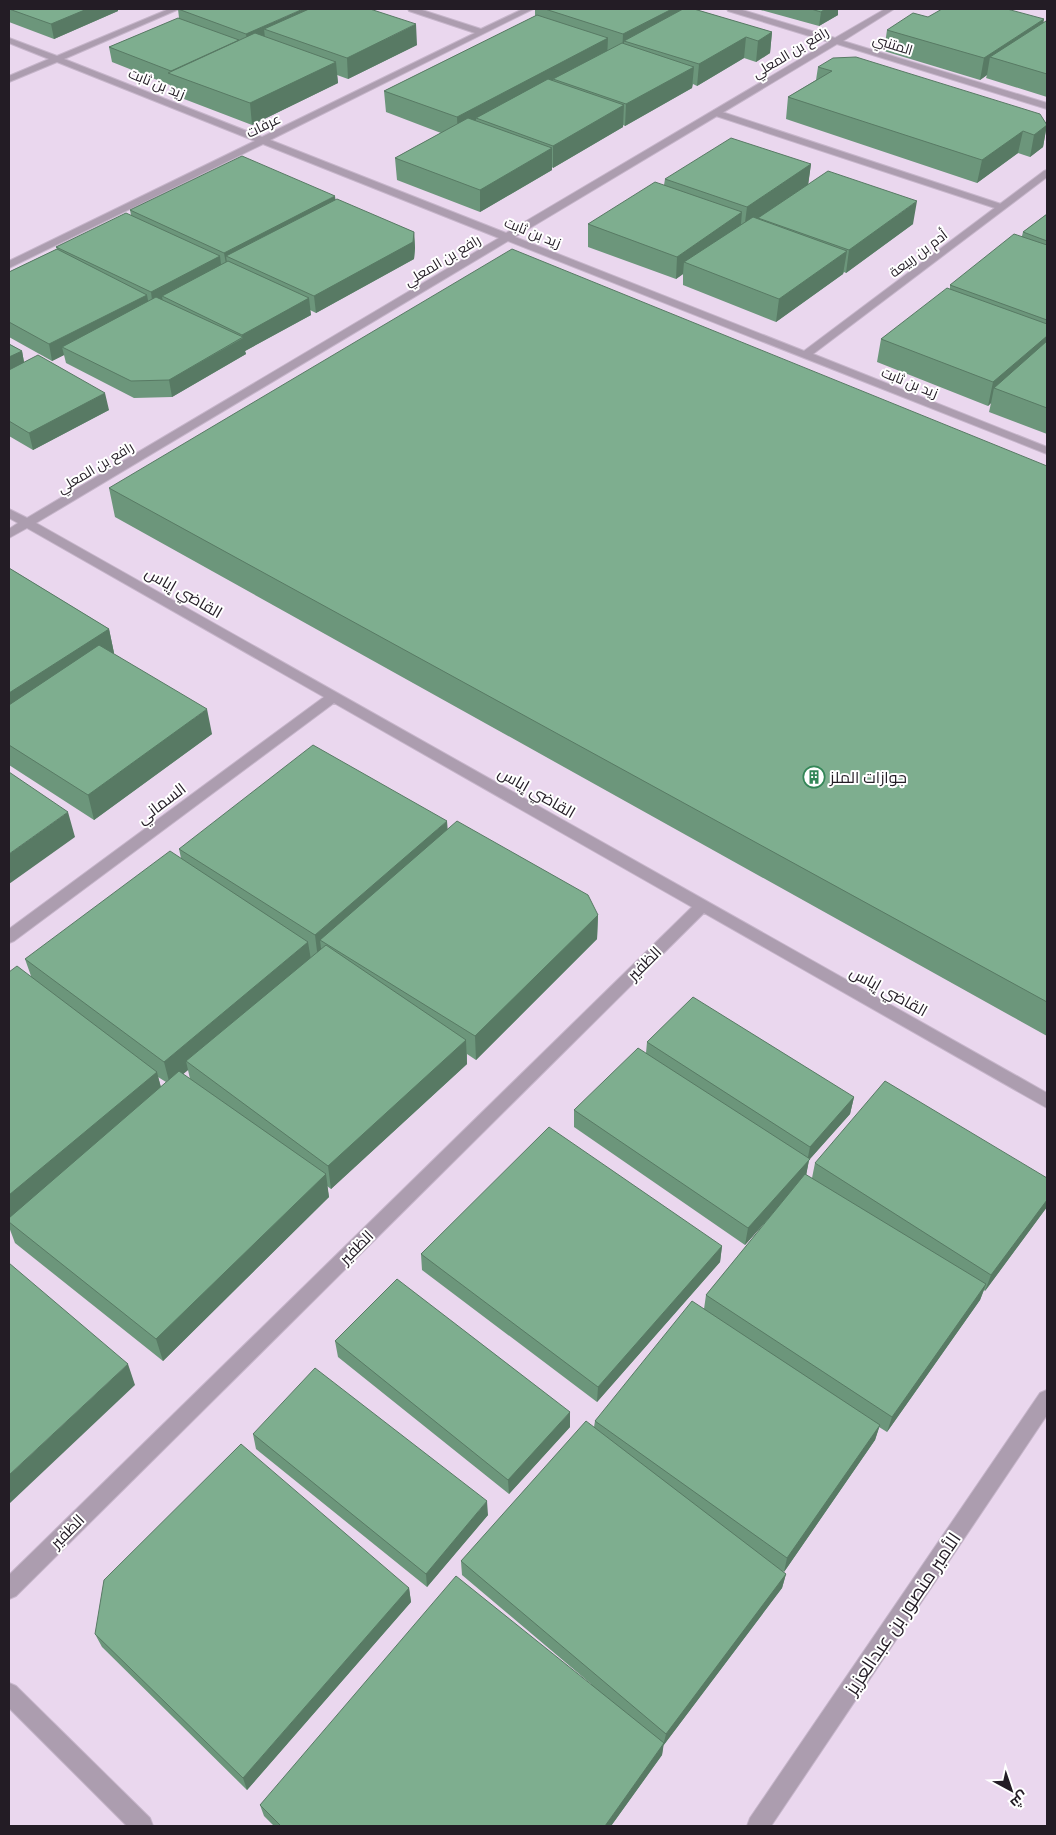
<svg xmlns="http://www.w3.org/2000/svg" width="1056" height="1835" viewBox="0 0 1056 1835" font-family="'Golos Text',Cairo,sans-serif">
<rect width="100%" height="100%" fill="#ead7ee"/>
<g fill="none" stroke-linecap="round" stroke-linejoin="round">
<g stroke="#c6b5ca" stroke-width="2">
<path id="service" d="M716,110L1004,205L1006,207L1001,210L998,209L713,115V111Z"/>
</g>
<g stroke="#c6b5ca" stroke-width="2">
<path id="minor" d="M169,9H179L64,59L262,137L475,33L409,11L408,9H419L481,29L523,9H533L270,140L506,233L829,42L728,11L727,9H739L835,38L885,9H894L843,41L1047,103V109L837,44L515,237L804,351L1044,171L1047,170V177L813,354L1047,447V454L508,241L36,523L1047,1093V1108L704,913L16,1596L9,1599V1575L692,907L334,703L14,941L9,943V929L324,697L27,528L9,538V529L18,523L9,518V509L27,518L499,238L263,144L9,268V261L255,141L57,62L9,82V76L49,59L9,43V38L57,56Z
M1047,1390V1415L771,1826H747L750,1818L1040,1393Z
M9,1683L16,1686L150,1818L153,1826H127L9,1708Z"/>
</g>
<use href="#service" fill="#ac9daf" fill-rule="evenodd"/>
<use href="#minor" fill="#ac9daf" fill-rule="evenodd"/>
</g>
<path fill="#6c967b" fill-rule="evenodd" d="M9,9H118V11L54,39L9,22Z
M178,9L417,45L348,79L337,75L338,83L252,125L171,94L170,85L112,62L109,47L179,18Z
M535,9H694L772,32L770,53L756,62L744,58L697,86L693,84L692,88L625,126L623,125V127L553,168L552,167V170L480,212L397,180L395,158L441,133L386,112L384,91L535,16Z
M757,9H838V15L819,26Z
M1044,19L1043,23L1047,22V97L986,78L987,75L980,80L884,51L887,30Z
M818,67L1047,124L1043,147L1030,157L1018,153L977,183L786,119L788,97L816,80Z
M811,164L808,184L913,224L846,273L844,272L843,274L776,322L683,285V274L676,279L588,247V224L664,185L665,179Z
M336,200L414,232L415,248L414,259L316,313L310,310L311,315L245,351L246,354L172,397L134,398L66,363L64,355L52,361L9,337V272L57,249L56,247L131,215L130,210Z
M1047,214V434L989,412L991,403L988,406L877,362L881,339L950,289V285L1022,236L1023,232Z
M9,344L22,351L24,362L109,410L33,450L9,436Z
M1047,466V1036L115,517L109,488Z
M9,568L109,629L114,653L113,654L212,734L94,820L9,765Z
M448,829L598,915L597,939L476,1060L467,1054V1064L331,1189L327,1186L329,1197L163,1361L15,1243L9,1227V972L31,976L25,959L181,858L179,849ZM188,1070L190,1079L183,1074ZM158,1077L166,1082L161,1087Z
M647,1042L854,1097L850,1114L809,1160L806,1175L812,1178L815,1163L1047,1178V1207L985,1291L984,1290L980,1300L887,1432L879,1427L875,1440L784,1572L773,1565L786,1574L782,1588L663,1746L662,1755L611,1826H274L264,1816L260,1805L591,1684L462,1575L461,1561L594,1427L595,1421L704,1309L706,1295L779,1207L745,1245L574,1127V1110L646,1053Z
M722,1246L720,1262L597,1402L422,1270L421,1254Z
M335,1341L570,1427L509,1494L338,1357Z
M253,1434L488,1515L427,1587L256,1449Z
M409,1588L411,1602L247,1790L102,1647L95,1634Z"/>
<path fill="#587a64" d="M87,9H118V11L54,39L51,24Z
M303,9H322L264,29L266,47L249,55L246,34Z
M672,9H683L624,41V54L622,55L623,34Z
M825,9H838V15L819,26L821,12Z
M1044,19L1040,40L990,57L987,75L980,80L984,58Z
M416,24L417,45L348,79L347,58Z
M772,32L770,53L756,62L758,41Z
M746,37L744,58L697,86L699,64Z
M608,38L607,59L553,79V88L476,118V129L458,139L457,117Z
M336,62L338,83L252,125L250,103Z
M694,67L692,88L625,126L626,104Z
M624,105L623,127L553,168V146Z
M1047,125L1043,147L1030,157L1034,135Z
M1023,131L1018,153L977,183L982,160Z
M552,148V170L480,212V190Z
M811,164L808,186L758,218V221L744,230L747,207Z
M335,196L337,212L226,256L228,269H227L224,253Z
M917,201L913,224L846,273L849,250Z
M742,212L740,235L684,262L683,274L676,279L677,257Z
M414,232L415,248L414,259L316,313L314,296Z
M847,251L843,274L776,322L779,299Z
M220,256L222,272L162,296L163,303L153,308L151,292Z
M147,295L150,311L62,347L64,355L52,361L49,344Z
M309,298L311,315L245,351L246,354L172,397L169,380L243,338L242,335Z
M1047,323V355L994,388L991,403L988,406L993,382L1043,339Z
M22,351L25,368L9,376V357Z
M105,393L109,410L33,450L29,433Z
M109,629L114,653L9,722V693Z
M207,709L212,734L94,820L88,795Z
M68,812L75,837L9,884V854Z
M447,821L449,846L320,940L322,956L318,959L315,935Z
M598,915L597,939L476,1060L475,1036Z
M308,942L312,966L186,1061L188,1070L170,1085L164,1062Z
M466,1040L467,1064L331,1189L328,1166Z
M157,1072L163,1096L9,1222V1195Z
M854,1097L850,1114L809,1160L806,1176L745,1245L748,1228L807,1162L810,1147Z
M326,1174L329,1197L163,1361L156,1339Z
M1047,1200V1207L985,1291L991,1275Z
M722,1246L720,1262L597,1402L598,1387Z
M986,1284L980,1300L887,1432L892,1417Z
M128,1364L135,1385L9,1504V1475Z
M570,1412V1427L509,1494L508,1480Z
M880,1425L875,1440L784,1572L787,1558Z
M487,1501L488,1515L427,1587L426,1574Z
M786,1574L782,1588L663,1746L666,1734Z
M409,1588L411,1602L247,1790L243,1778Z
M664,1743L662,1755L611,1826H605Z"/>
<path fill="#7eae8f" stroke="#587a64" d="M9,9H87L51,24Z
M178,9H303L246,34Z
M309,9H370L416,24L347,58L264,29Z
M545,9H672L623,34Z
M683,9H694L772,32L758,41L746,37L699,64L624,41Z
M811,9H825L821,12Z
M942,9H1007L1044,19L984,58L887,30L913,13L928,17Z
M537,15L608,38L457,117L384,91Z
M178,18L239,40L171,71L109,47Z
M1046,21L1047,22V74L990,57Z
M255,33L336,62L250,103L168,73Z
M622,43L694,67L626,104L553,79Z
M856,57L1040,114L1047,125L1034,135L1023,131L982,160L788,97L832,71L818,67L833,58Z
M548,79L624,105L553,146L476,118Z
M468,118L552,148L480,190L395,158Z
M731,138L811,164L747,207L665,179Z
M242,156L335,196L224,253L130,210Z
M828,171L917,201L849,250L758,218Z
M655,182L742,212L677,257L588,224Z
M337,199L414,232L413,242L314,296L226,256Z
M126,213L220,256L151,292L56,247Z
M1047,214V241L1023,232Z
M753,217L847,251L779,299L684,262Z
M1014,234L1047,245V320L950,285Z
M57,249L147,295L49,344L9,322V272Z
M512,249L1047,466V1002L109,488Z
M228,261L309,298L242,335L162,296Z
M947,288L1047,324V336L993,382L881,339Z
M156,297L243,337L169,380L131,381L62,347Z
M1047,341V408L994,388Z
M9,344L22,351L9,357Z
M38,355L105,393L29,433L9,421V370Z
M9,568L109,629L9,693Z
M99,645L207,709L88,795L9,745V705Z
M313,745L447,821L315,935L179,849Z
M9,772L68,812L9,854Z
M457,821L588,895L598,915L475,1036L320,940Z
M170,851L308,942L164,1062L25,959Z
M326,945L466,1040L328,1166L186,1061Z
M17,966L157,1072L9,1195V972Z
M693,997L854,1097L810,1147L647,1042Z
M638,1048L810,1159L748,1228L574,1110Z
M179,1071L326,1174L156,1339L9,1222V1218Z
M885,1081L1047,1178V1200L991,1275L815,1163Z
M549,1127L722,1246L598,1387L421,1254Z
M805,1174L986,1284L892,1417L706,1295Z
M9,1263L128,1364L9,1475Z
M397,1279L570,1412L508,1480L335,1341Z
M692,1301L880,1425L787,1558L595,1421Z
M315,1368L487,1501L426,1574L253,1434Z
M586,1421L786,1574L666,1734L461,1561Z
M241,1444L409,1588L243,1778L95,1634L104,1580Z
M456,1576L664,1743L605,1826H281L260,1805Z"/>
<defs>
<g id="building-ring" transform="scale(1.125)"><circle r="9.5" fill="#fff" stroke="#338657" stroke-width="1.5"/><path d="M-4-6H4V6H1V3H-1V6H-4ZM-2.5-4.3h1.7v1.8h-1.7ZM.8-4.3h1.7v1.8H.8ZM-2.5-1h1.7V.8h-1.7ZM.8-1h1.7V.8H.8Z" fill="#338657"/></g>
</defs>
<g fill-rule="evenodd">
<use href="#building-ring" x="814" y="777"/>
</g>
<g text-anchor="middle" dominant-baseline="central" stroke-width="4" stroke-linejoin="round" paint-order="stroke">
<g font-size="14" fill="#231c25" stroke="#fff">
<text transform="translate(893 44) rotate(17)">المتنبي</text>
<text transform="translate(790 52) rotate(-31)">رافع بن المعلي</text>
<text transform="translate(157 83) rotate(22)">زيد بن ثابت</text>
<text transform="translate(263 125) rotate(-26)">عرفات</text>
<text transform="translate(533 232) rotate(22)">زيد بن ثابت</text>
<text transform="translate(918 253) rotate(-37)">أدم بن ربيعة</text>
<text transform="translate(442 260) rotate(-31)">رافع بن المعلي</text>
<text transform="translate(910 382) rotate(22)">زيد بن ثابت</text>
<text transform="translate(95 467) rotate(-31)">رافع بن المعلي</text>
</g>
<g font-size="16" fill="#231c25" stroke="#fff">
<text transform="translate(184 592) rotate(30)">القاضي إياس</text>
<text transform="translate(537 792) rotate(30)">القاضي إياس</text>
<text transform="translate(161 803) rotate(-37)">السماني</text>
<text transform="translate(644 963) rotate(-45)">الظفير</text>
<text transform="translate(889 991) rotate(29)">القاضي إياس</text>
<text transform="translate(356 1247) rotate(-45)">الظفير</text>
<text transform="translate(67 1531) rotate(-45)">الظفير</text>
</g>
<g font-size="16" fill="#231c25" stroke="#fff" text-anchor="start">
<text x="830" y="777">جوازات الملز</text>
</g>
<g font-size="19" fill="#231c25" stroke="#fff">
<text transform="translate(902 1613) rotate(-56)">الأمير منصور بن عبدالعزيز</text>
</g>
</g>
<rect width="1056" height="1835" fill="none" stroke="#231c25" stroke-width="20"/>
<g transform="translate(1011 1790) rotate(140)" stroke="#ffffff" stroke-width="4" paint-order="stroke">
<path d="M0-4L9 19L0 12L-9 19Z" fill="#231c25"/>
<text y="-8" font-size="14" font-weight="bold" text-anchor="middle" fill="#231c25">ش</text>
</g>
</svg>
